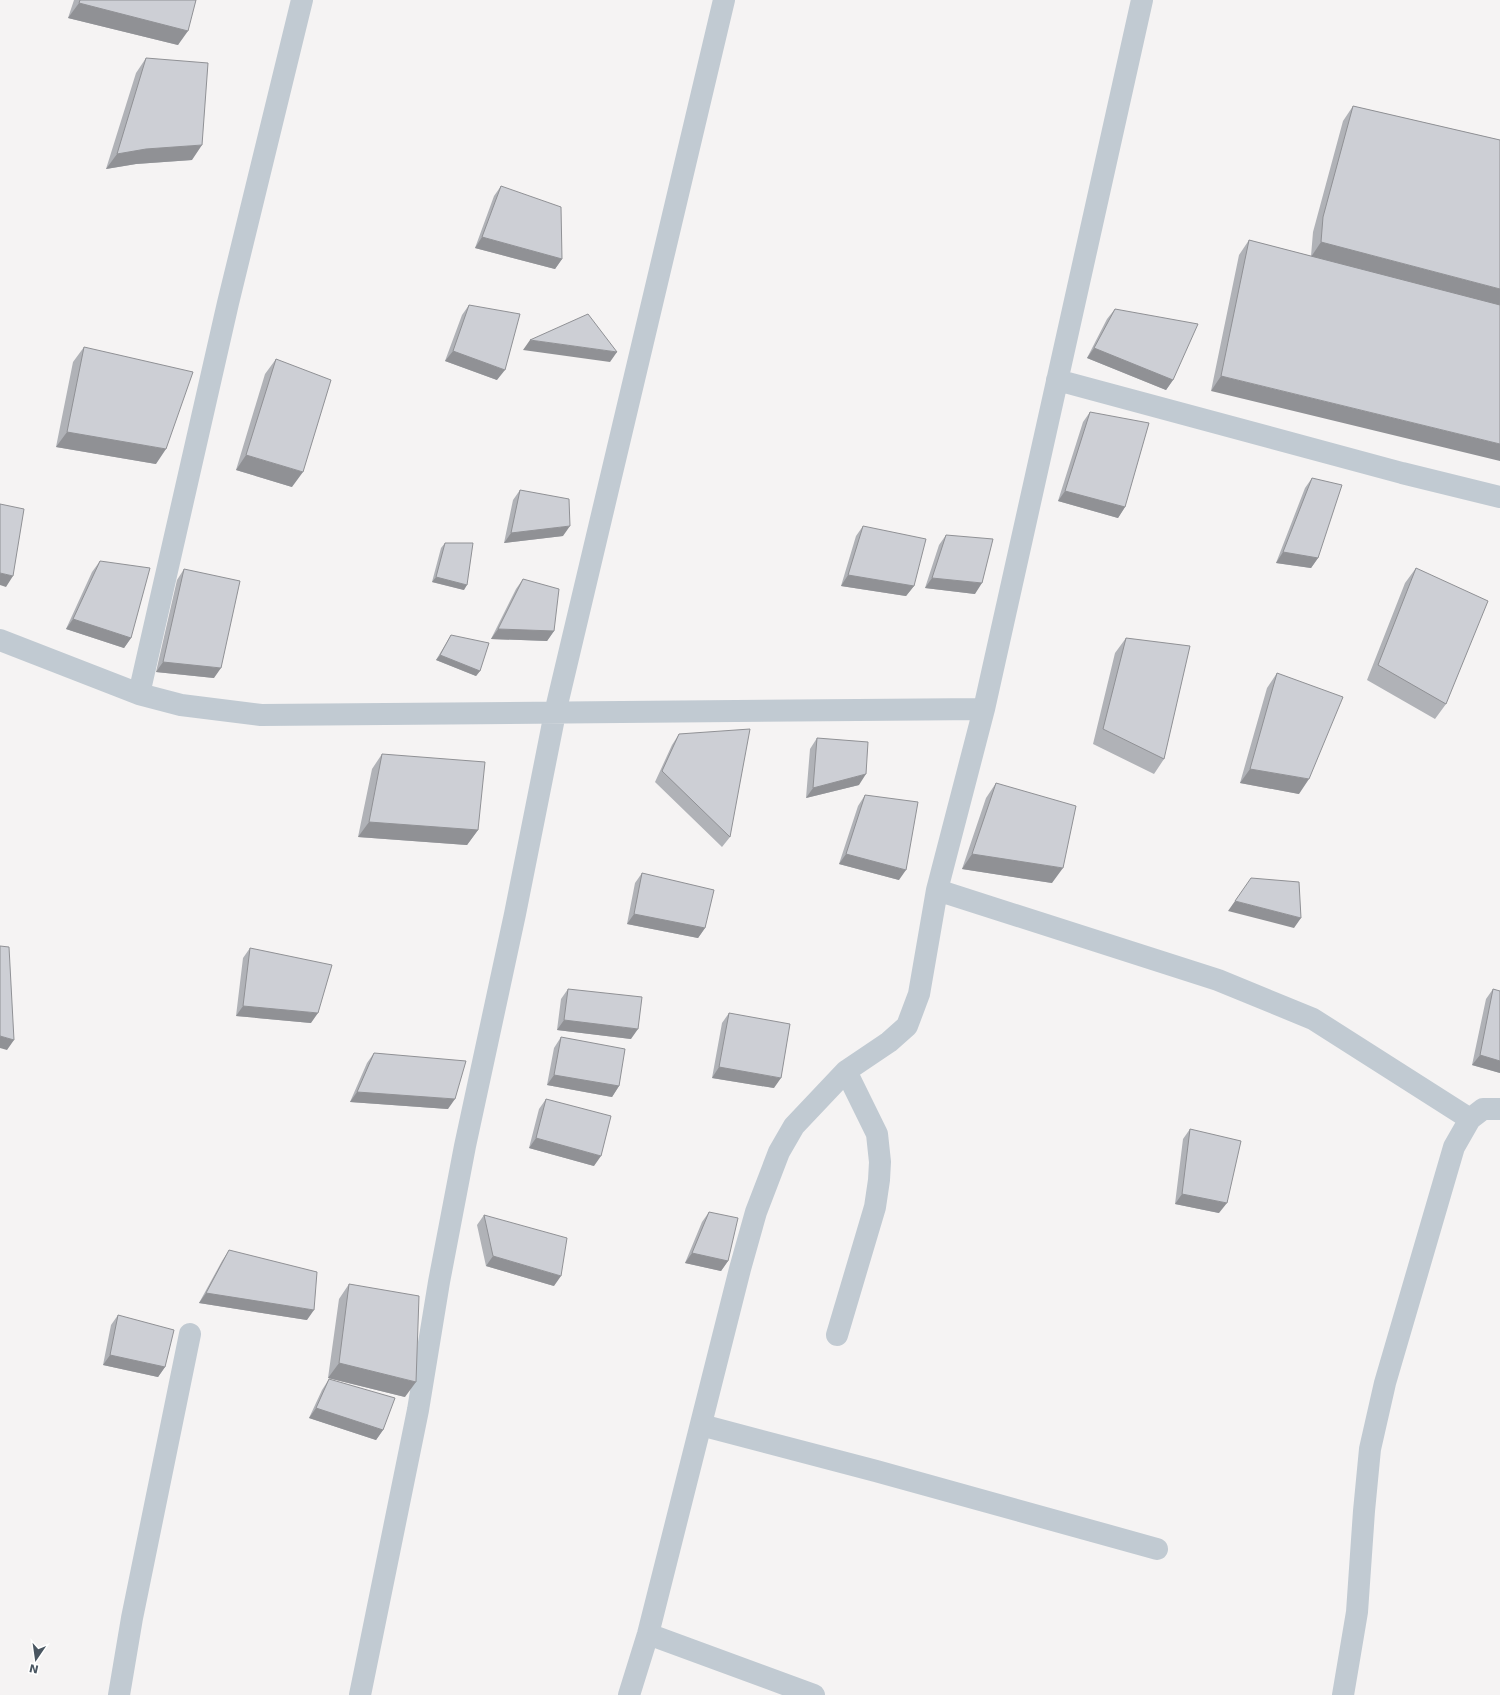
<svg xmlns="http://www.w3.org/2000/svg" width="1500" height="1695" viewBox="0 0 1500 1695" font-family="'DejaVu Sans',sans-serif">
<rect width="100%" height="100%" fill="#f5f3f3"/>
<g fill="none" stroke-linecap="round" stroke-linejoin="round">
<path stroke="#c1cad2" stroke-width="22" d="M1057,380L1402,473L1500,497
M0,640L139,694L181,705L261,715L984,709
M139,694L228,303L302,0
M937,890L1218,980L1313,1019L1470,1119
M837,1335L875,1207L879,1180L880,1162L877,1134L846,1071
M701,1425L876,1471L1157,1549
M648,1634L814,1695
M119,1695L132,1618L190,1334
M360,1695L418,1410L439,1282L465,1146L515,914L555,713L724,0
M629,1695L648,1634L740,1269L756,1212L779,1152L794,1126L846,1071L889,1042L907,1026L919,994L937,890L984,709L1142,0
M1343,1695L1357,1612L1364,1511L1370,1449L1385,1383L1454,1147L1470,1119L1483,1109H1500"/>
</g>
<path fill="#b0b2b7" d="M74,0H196L178,45L68,18Z
M146,58L192,160L136,164L106,169L136,73Z
M1353,106L1500,140L1211,391L1239,255L1249,240L1311,256L1313,232L1343,121Z
M501,186L562,259L555,269L475,248L494,196Z
M469,305L497,380L445,361L462,315Z
M1115,309L1173,380L1166,390L1087,358L1107,319Z
M84,347L156,464L56,447L73,362Z
M276,359L292,487L236,470L265,374Z
M1090,412L1125,507L1118,518L1058,501L1083,422Z
M1312,478L1318,558L1311,568L1276,563L1305,488Z
M520,490L563,536L504,543L513,500Z
M863,526L914,586L906,596L841,586L856,536Z
M946,535L975,594L925,588L939,545Z
M445,543L464,590L432,582L441,548Z
M100,561L131,638L124,648L66,629L92,572Z
M1416,568L1446,704L1435,719L1367,680L1405,583Z
M184,569L214,678L156,672L177,580Z
M523,579L554,631L547,641L491,639L516,589Z
M451,635L480,671L476,676L436,660Z
M1126,638L1164,759L1154,774L1093,744L1115,653Z
M1277,673L1299,794L1240,783L1267,688Z
M679,734L730,837L722,847L655,782L672,745Z
M817,738L859,785L806,798L810,749Z
M382,754L478,830L467,845L358,837L372,769Z
M996,783L1052,883L962,869L986,798Z
M865,795L899,880L839,864L858,806Z
M642,873L705,928L698,938L627,924L635,883Z
M250,948L311,1023L236,1016L243,958Z
M568,989L631,1039L557,1030L561,999Z
M1493,989L1500,1073L1472,1065L1486,999Z
M729,1013L774,1088L712,1078L722,1023Z
M561,1037L619,1086L612,1097L547,1085L554,1048Z
M374,1053L448,1109L350,1102L367,1063Z
M546,1099L594,1166L529,1148L539,1109Z
M1190,1129L1219,1213L1175,1204L1183,1139Z
M709,1212L728,1261L721,1271L685,1263L702,1222Z
M484,1215L554,1286L486,1266L477,1225Z
M229,1250L307,1320L199,1303L222,1261Z
M349,1284L405,1397L328,1378L339,1299Z
M118,1315L165,1367L158,1377L103,1365L111,1325Z
M329,1379L383,1430L376,1440L309,1418L322,1390Z"/>
<path fill="#909195" d="M79,3L188,31L178,45L68,18Z
M202,145L192,160L136,164L106,169L117,154L146,149Z
M482,237L562,259L555,269L475,248Z
M1321,242L1500,289V307L1311,257Z
M530,340L617,352L610,362L523,350Z
M1094,348L1173,380L1166,390L1087,358Z
M453,351L505,370L497,380L445,361Z
M1221,376L1500,444V461L1211,391Z
M67,432L166,449L156,464L56,447Z
M246,455L303,472L292,487L236,470Z
M1065,491L1125,507L1118,518L1058,501Z
M570,526L563,536L504,543L511,533Z
M1283,552L1318,558L1311,568L1276,563Z
M0,573L13,576L6,587L0,585Z
M848,575L914,586L906,596L841,586Z
M436,577L467,585L464,590L432,582Z
M932,578L982,583L975,594L925,588Z
M73,619L131,638L124,648L66,629Z
M498,629L554,631L547,641L491,639Z
M440,655L480,671L476,676L436,660Z
M163,662L221,668L214,678L156,672Z
M1250,769L1309,779L1299,794L1240,783Z
M866,774L859,785L806,798L813,788Z
M369,822L478,830L467,845L358,837Z
M846,854L906,870L899,880L839,864Z
M972,854L1063,868L1052,883L962,869Z
M1235,901L1301,918L1294,928L1228,911Z
M634,914L705,928L698,938L627,924Z
M243,1006L318,1013L311,1023L236,1016Z
M564,1020L638,1029L631,1039L557,1030Z
M0,1036L14,1040L7,1050L0,1048Z
M1480,1055L1500,1061V1073L1472,1065Z
M719,1067L781,1078L774,1088L712,1078Z
M554,1075L619,1086L612,1097L547,1085Z
M357,1092L455,1099L448,1109L350,1102Z
M536,1138L601,1156L594,1166L529,1148Z
M1182,1194L1227,1203L1219,1213L1175,1204Z
M692,1253L728,1261L721,1271L685,1263Z
M493,1256L561,1276L554,1286L486,1266Z
M206,1293L314,1310L307,1320L199,1303Z
M110,1355L165,1367L158,1377L103,1365Z
M339,1363L416,1382L405,1397L328,1378Z
M316,1408L383,1430L376,1440L309,1418Z"/>
<path fill="#cdcfd5" stroke="#909195" d="M80,0H196L188,31L79,3Z
M146,58L208,63L202,145L146,149L117,154Z
M1353,106L1500,140V289L1321,242L1323,217Z
M501,186L561,207L562,259L482,237Z
M1249,240L1500,305V444L1221,376Z
M469,305L520,314L505,370L453,351Z
M1115,309L1198,324L1173,380L1094,348Z
M588,314L617,352L530,340Z
M84,347L193,372L166,449L67,432Z
M276,359L331,380L303,472L246,455Z
M1090,412L1149,423L1125,507L1065,491Z
M1312,478L1342,485L1318,558L1283,552Z
M520,490L569,499L570,526L511,533Z
M0,504L24,509L13,576L0,573Z
M863,526L926,539L914,586L848,575Z
M946,535L993,539L982,583L932,578Z
M445,543H473L467,585L436,577Z
M100,561L150,568L131,638L73,619Z
M1416,568L1488,601L1446,704L1378,665Z
M184,569L240,581L221,668L163,662Z
M523,579L559,589L554,631L498,629Z
M451,635L489,643L480,671L440,655Z
M1126,638L1190,646L1164,759L1103,729Z
M1277,673L1343,697L1309,779L1250,769Z
M750,729L730,837L662,771L679,734Z
M817,738L868,742L866,774L813,788Z
M382,754L485,762L478,830L369,822Z
M996,783L1076,806L1063,868L972,854Z
M865,795L918,802L906,870L846,854Z
M642,873L714,890L705,928L634,914Z
M1251,878L1299,882L1301,918L1235,901Z
M0,946L9,947L14,1040L0,1036Z
M250,948L332,965L318,1013L243,1006Z
M568,989L642,997L638,1029L564,1020Z
M1493,989L1500,991V1061L1480,1055Z
M729,1013L790,1024L781,1078L719,1067Z
M561,1037L625,1049L619,1086L554,1075Z
M374,1053L466,1061L455,1099L357,1092Z
M546,1099L611,1116L601,1156L536,1138Z
M1190,1129L1241,1141L1227,1203L1182,1194Z
M709,1212L738,1218L728,1261L692,1253Z
M484,1215L567,1238L561,1276L493,1256Z
M229,1250L317,1272L314,1310L206,1293Z
M349,1284L419,1296L416,1382L339,1363Z
M118,1315L174,1330L165,1367L110,1355Z
M329,1379L395,1398L383,1430L316,1408Z"/>
<g transform="translate(36 1659) rotate(193)" stroke="#ffffff" stroke-width="3" paint-order="stroke">
<path d="M0-3L7 15L0 10L-7 15Z" fill="#4a5661"/>
<text y="-6" font-size="11" font-weight="bold" text-anchor="middle" fill="#4a5661">N</text>
</g>
</svg>
